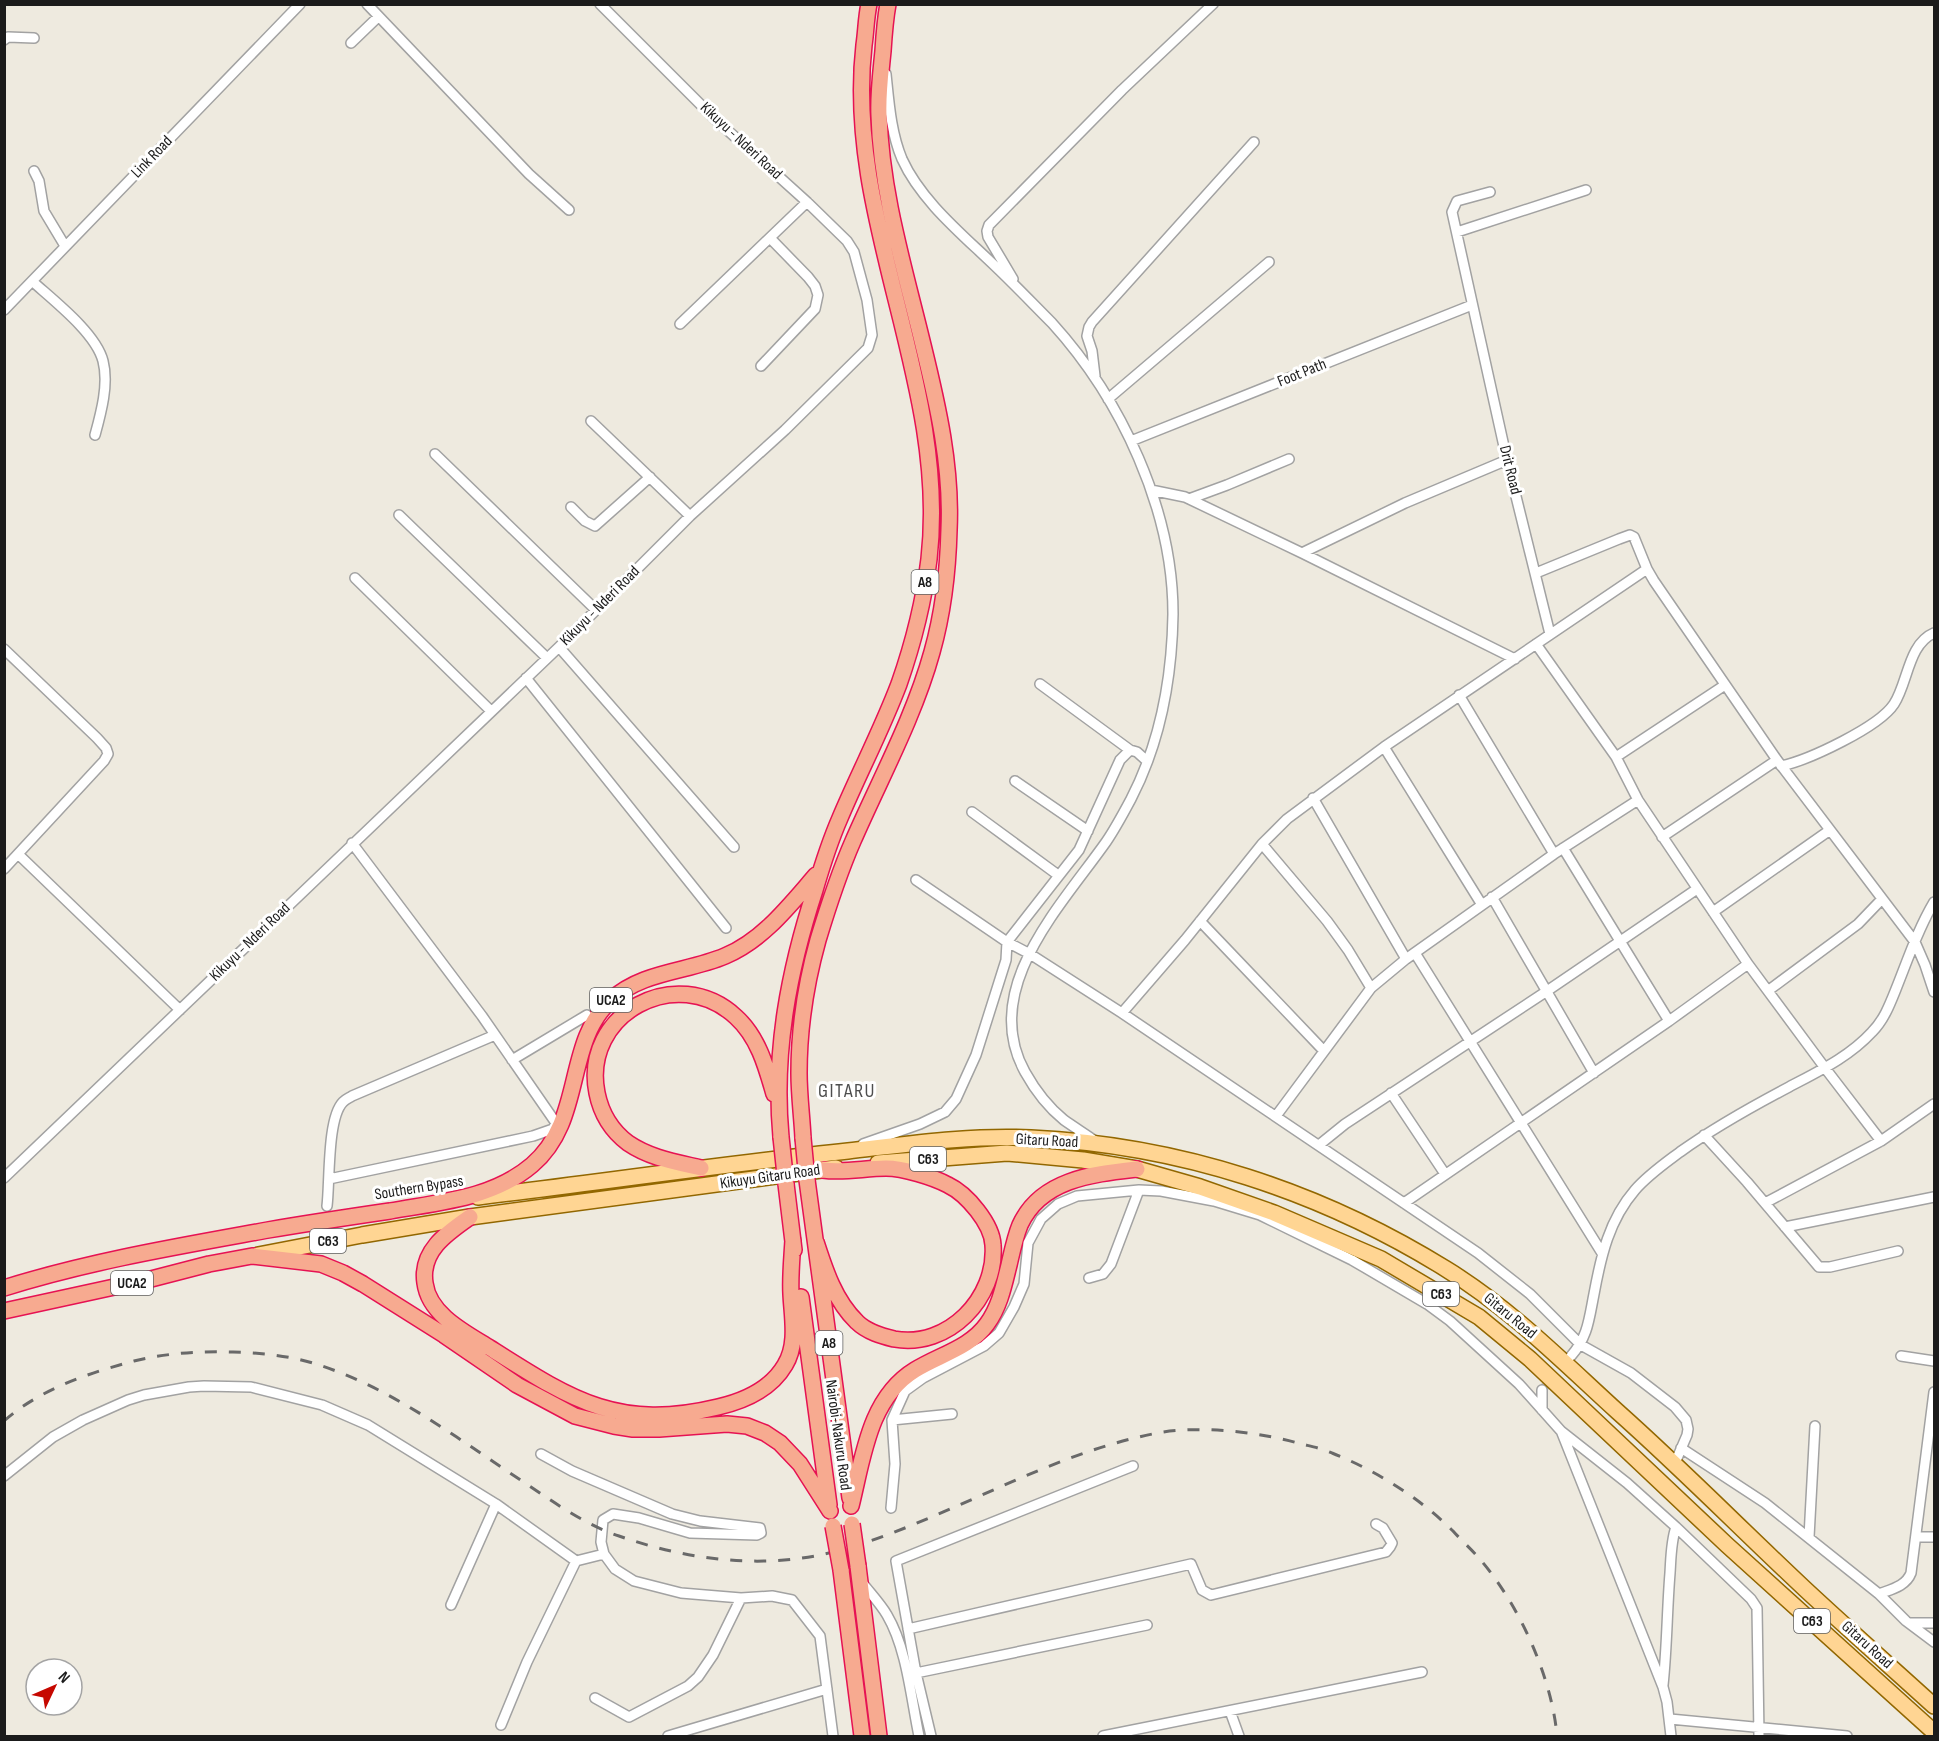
<svg xmlns="http://www.w3.org/2000/svg" width="1939" height="1741" viewBox="0 0 1939 1741" font-family="'Sofia Sans Condensed',sans-serif">
<rect width="100%" height="100%" fill="#eeeadf"/>
<g fill="none" stroke-linecap="round" stroke-linejoin="round">
<path stroke="#c4c1b8" stroke-width="9" stroke-dasharray="9 4.5" stroke-linecap="butt" d="M1542,1390L1568,1360"/>
<g stroke="#a2a2a2" stroke-width="12">
<path id="minor" d="M367,4L529,174L569,210
M4,40L8,37L34,38
M351,43L378,17
M886,74C889,103 891,133 902,159C921,201 963,235 995,266C1014,284 1033,304 1052,323C1121,399 1173,509 1173,614C1172,677 1160,743 1131,799C1123,814 1115,829 1106,842C1061,906 979,989 1025,1072C1035,1090 1048,1107 1064,1120C1074,1127 1085,1134 1095,1141
M34,171L39,181L44,211L65,246
M1490,192L1457,201L1452,212L1507,460L1550,634
M1457,232L1586,190
M1013,279L988,237L987,231L989,225L1122,90L1213,4
M32,281C53,300 96,333 103,361C109,384 101,413 95,435
M4,310L300,4
M680,324L807,202
M761,366L815,309L818,295L815,286L808,277L770,238
M1095,376L1092,351L1087,336L1089,327L1092,322L1254,142
M1108,399L1269,262
M591,421L690,516
M1131,441L1472,305
M435,454L596,610
M1151,490L1185,497L1302,553L1515,659
M1189,499L1227,485L1289,459
M571,507L585,521L595,526L650,477
M399,515L547,658
M1302,553L1405,503L1507,460
M1536,573L1619,539L1630,535L1634,537L1647,569L1654,581L1777,760L1915,942L1925,965L1934,992
M355,578L491,711
M1536,644L1616,757L1638,800L1748,964L1825,1068L1881,1141
M559,647L734,847
M4,649L97,738L106,748L108,754L104,761L4,869
M526,678L726,928
M1040,684L1130,750
M1459,695L1554,854
M1384,747L1482,905
M1616,757L1725,685
M1781,766C1809,760 1879,727 1894,704C1908,683 1908,644 1934,633
M1015,781L1088,831
M1313,798L1406,959
M972,812L1058,875
M1662,837L1777,760
M1262,844L1327,921L1348,950L1371,988
M1563,848L1669,1021
M19,855L180,1010
M916,880L1007,942L1030,954L1122,1013L1478,1253L1530,1294L1581,1345L1631,1373L1675,1407L1686,1420L1688,1429L1687,1435L1675,1463
M1492,897L1594,1073
M1713,912L1830,830
M1200,921L1324,1051
M1415,953L1602,1253
M1769,990L1858,924L1882,899
M1122,1013L1185,940L1262,844L1287,819L1384,747L1647,569
M512,1060L587,1015
M1391,1093L1445,1174
M1276,1116L1371,988L1406,959L1554,854L1638,800
M1704,1135L1747,1182L1819,1267H1830L1898,1251
M863,1144L920,1124L945,1112L956,1099L976,1055L1006,960L1007,942L1079,850L1120,760L1130,750L1137,752L1147,761
M1319,1145L1345,1124L1547,991L1697,889
M4,1178L559,647L690,516L785,430L868,348L872,335L867,300L854,252L847,241L807,202L715,119L600,4
M329,1179L533,1136L553,1129L556,1123L482,1016L352,843
M1404,1203L1669,1021L1748,964
M1765,1203L1881,1141L1934,1104
M327,1206C330,1182 327,1118 343,1102C346,1099 349,1098 352,1096L495,1035
M1785,1227L1934,1197
M1089,1278L1103,1274L1111,1264L1139,1190
M1571,1356C1588,1337 1589,1319 1594,1294C1601,1256 1609,1220 1635,1190C1648,1175 1664,1164 1680,1152C1715,1127 1751,1107 1789,1087C1819,1071 1849,1057 1872,1032C1884,1020 1890,1004 1896,989C1908,959 1918,929 1934,902
M1901,1356L1934,1361
M1542,1410V1390
M892,1420L952,1414
M1562,1433L1663,1687L1667,1702L1671,1736
M1681,1448L1765,1503L1879,1594L1906,1621L1934,1642
M541,1454L572,1471L672,1514L700,1521L760,1528L761,1533L757,1535L690,1533L639,1518L613,1514L603,1520L601,1542L604,1554L615,1569L634,1581L681,1593L741,1598L772,1596L792,1600L820,1636L833,1736
M4,1476L53,1437L83,1420L128,1400L144,1395L189,1387L204,1386L251,1387L322,1405L368,1425L496,1504L576,1561L604,1554
M891,1508L895,1464L892,1420L905,1391L923,1378L984,1346L999,1333L1014,1307L1024,1284L1028,1243L1041,1219L1058,1204L1077,1196L1139,1190L1161,1191L1214,1201L1260,1215L1352,1260L1427,1304L1450,1321L1519,1384L1561,1431L1627,1483L1676,1527L1751,1599L1757,1608L1759,1736
M1809,1537L1815,1426
M1917,1537H1934
M861,1581C869,1592 880,1603 887,1615C907,1649 911,1698 919,1736
M1879,1594C1892,1589 1906,1586 1911,1573L1934,1392
M451,1605L496,1504
M1910,1623H1934
M908,1629L1191,1564L1202,1590L1211,1595L1386,1552L1390,1547L1392,1543L1383,1528L1376,1524
M916,1673L1147,1625
M1663,1685C1667,1648 1667,1610 1670,1573C1671,1557 1671,1541 1676,1527
M595,1698L629,1717L688,1686L698,1677L713,1655L741,1598
M1230,1711L1239,1736
M1670,1719L1847,1736
M501,1725L527,1662L576,1561
M668,1736L827,1689
M931,1736L916,1673L896,1561L1133,1466
M1103,1736L1422,1672"/>
</g>
<g stroke="#926700" stroke-width="18">
<path id="primary" d="M878,1163L1007,1153L1083,1160L1137,1169L1200,1187L1274,1213L1381,1259L1479,1317L1530,1359L1727,1545L1934,1732
M478,1197C601,1182 725,1164 848,1151C909,1144 970,1135 1031,1138C1179,1145 1320,1191 1446,1269C1510,1308 1563,1362 1618,1412C1682,1469 1742,1530 1805,1589C1848,1629 1891,1667 1934,1706
M258,1255L362,1235L470,1217L836,1168"/>
</g>
<g stroke="#e61253" stroke-width="18">
<path id="trunk" d="M781,1137C773,1052 789,970 815,890C822,866 830,841 840,818C859,773 882,729 899,684C913,644 924,600 929,559C949,383 844,220 864,45C866,32 866,18 869,4
M803,1138C802,1117 799,1095 799,1073C799,1029 806,983 818,940C828,907 839,873 853,841C880,779 914,717 932,652C943,613 948,570 949,530C952,467 938,406 923,345C905,270 881,193 879,115C878,94 881,72 883,51C884,35 885,20 888,4
M701,1168C675,1162 650,1158 628,1143C612,1131 601,1113 597,1093C581,1014 677,962 736,1017C758,1037 766,1066 774,1094
M807,1180L850,1498
M786,1184L794,1250
M470,1217C447,1233 420,1251 425,1283C429,1315 466,1333 490,1348C572,1400 618,1431 718,1407C744,1401 771,1389 785,1365C798,1344 792,1317 791,1294C790,1276 792,1258 793,1240
M816,1242C825,1270 835,1301 857,1322C867,1332 882,1336 894,1339C948,1349 997,1298 993,1245C992,1224 967,1194 948,1185C933,1177 903,1168 886,1168C865,1168 844,1173 823,1170
M4,1288C90,1261 180,1246 268,1230C309,1223 349,1217 390,1211C439,1202 492,1199 532,1165C585,1120 564,1043 611,1000C642,971 688,972 725,956C763,940 789,906 816,875
M801,1297L829,1505
M4,1311L151,1279L209,1264L252,1256L321,1264L343,1273L363,1284L444,1335L517,1385L575,1416L614,1426L633,1429H659L727,1424L747,1426L765,1433L780,1443L800,1464L830,1511
M851,1506C863,1458 869,1398 915,1370C939,1355 970,1348 987,1324C1000,1306 1004,1285 1009,1265C1012,1252 1015,1237 1020,1225C1041,1179 1093,1174 1137,1169
M858,1566L879,1736
M841,1570L862,1736"/>
</g>
<use href="#minor" stroke="#fff" stroke-width="9"/>
<use href="#primary" stroke="#ffd593" stroke-width="15"/>
<use href="#trunk" stroke="#f7aa90" stroke-width="15"/>
<path stroke="#696969" stroke-width="3" stroke-dasharray="12 12" stroke-linecap="butt" d="M4,1421C40,1389 89,1373 134,1361C167,1353 200,1351 233,1352C263,1353 294,1356 322,1366C391,1389 450,1433 510,1473C544,1495 580,1523 619,1536C682,1558 749,1568 815,1556C856,1548 896,1532 934,1516C1009,1484 1083,1446 1163,1432C1205,1426 1257,1432 1298,1443C1309,1446 1321,1448 1332,1453C1375,1470 1420,1498 1453,1531C1461,1540 1470,1548 1478,1557C1518,1602 1552,1677 1557,1736"/>
<g stroke="#e61253" stroke-width="18" stroke-linecap="butt">
<path id="trunk-bridge" d="M781,1137L786,1184
M803,1138L807,1180
M852,1524L858,1566
M833,1526L841,1570"/>
</g>
<use href="#trunk-bridge" stroke="#f7aa90" stroke-width="15"/>
</g>
<g text-anchor="middle" dominant-baseline="central" stroke-width="6" stroke-linejoin="round" paint-order="stroke">
<g fill="#fff" stroke="#5f5f5f" stroke-width="1.5">
<rect x="911.5" y="570" width="27" height="24" rx="4.5"/>
<rect x="590" y="988" width="42" height="24" rx="4.5"/>
<rect x="910" y="1147" width="36" height="24" rx="4.5"/>
<rect x="310" y="1229" width="36" height="24" rx="4.5"/>
<rect x="111" y="1271" width="42" height="24" rx="4.5"/>
<rect x="1423" y="1282" width="36" height="24" rx="4.5"/>
<rect x="815.5" y="1331" width="27" height="24" rx="4.5"/>
<rect x="1794" y="1609" width="36" height="24" rx="4.5"/>
</g>
<g font-size="15" font-weight="bold" fill="#1b1b1b">
<text x="925" y="582">A8</text>
<text x="611" y="1000">UCA2</text>
<text x="928" y="1159">C63</text>
<text x="328" y="1241">C63</text>
<text x="132" y="1283">UCA2</text>
<text x="1441" y="1294">C63</text>
<text x="829" y="1343">A8</text>
<text x="1812" y="1621">C63</text>
</g>
<g font-size="16" fill="#1b1b1b" stroke="#fff">
<text transform="translate(741 141) rotate(43)">Kikuyu - Nderi Road</text>
<text transform="translate(152 157) rotate(-46)">Link Road</text>
<text transform="translate(1302 373) rotate(-22)">Foot Path</text>
<text transform="translate(1510 470) rotate(76)">Drit Road</text>
<text transform="translate(600 606) rotate(-45)">Kikuyu - Nderi Road</text>
<text transform="translate(250 942) rotate(-44)">Kikuyu - Nderi Road</text>
<text transform="translate(1047 1141) rotate(3)">Gitaru Road</text>
<text transform="translate(770 1177) rotate(-8)">Kikuyu Gitaru Road</text>
<text transform="translate(419 1188) rotate(-9)">Southern Bypass</text>
<text transform="translate(1510 1316) rotate(39)">Gitaru Road</text>
<text transform="translate(838 1435) rotate(82)">Nairobi-Nakuru Road</text>
<text transform="translate(1867 1645) rotate(42)">Gitaru Road</text>
</g>
<g font-size="20" letter-spacing="1.5" fill="#4e4e4e" stroke="#fff">
<text x="847" y="1091">GITARU</text>
</g>
</g>
<rect width="1939" height="1741" fill="none" stroke="#1b1b1b" stroke-width="12"/>
<g transform="translate(54 1687) rotate(46)"><circle r="28" fill="#ffffff" stroke="#a4a4a4" stroke-width="1.5"/>
<path d="M0-4.5L10 22L0 15L-10 22Z" fill="#c60800"/>
<text y="-9" font-size="16" font-weight="bold" text-anchor="middle" fill="#1b1b1b">N</text>
</g>
</svg>
